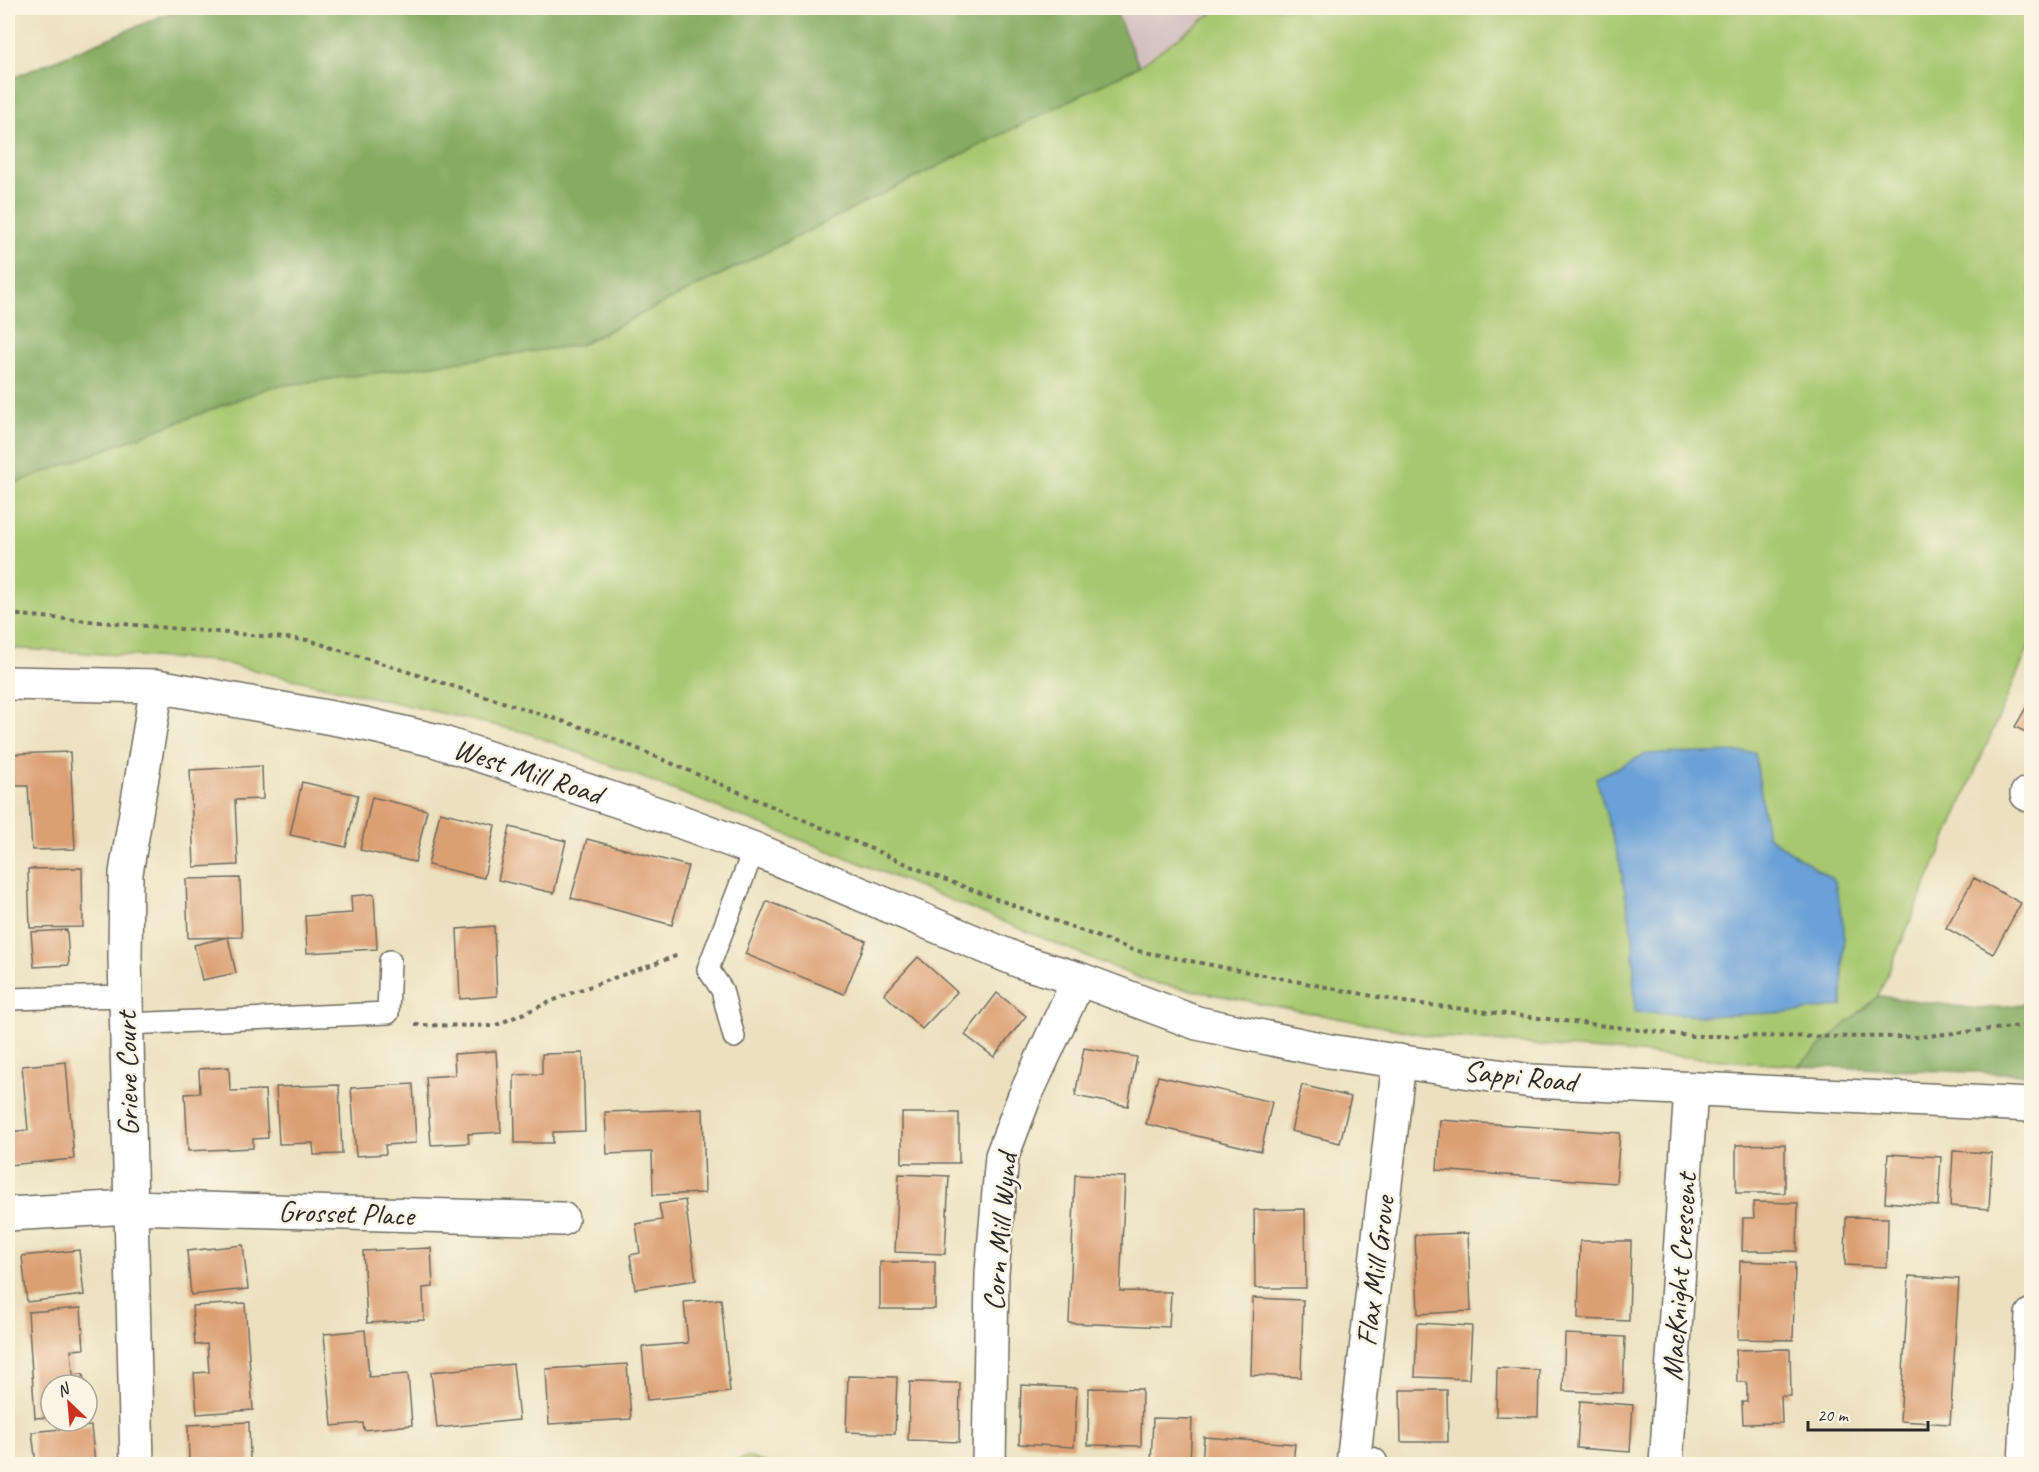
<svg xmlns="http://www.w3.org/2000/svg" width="2039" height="1472" viewBox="0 0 2039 1472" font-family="Caveat,sans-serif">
<rect width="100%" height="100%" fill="#fcf5e5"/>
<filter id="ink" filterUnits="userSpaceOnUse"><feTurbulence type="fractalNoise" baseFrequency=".0167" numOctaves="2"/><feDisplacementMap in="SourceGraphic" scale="12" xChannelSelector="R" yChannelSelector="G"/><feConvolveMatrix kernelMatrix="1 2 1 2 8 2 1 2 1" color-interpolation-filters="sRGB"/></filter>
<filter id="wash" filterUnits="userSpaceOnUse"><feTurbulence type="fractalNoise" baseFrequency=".008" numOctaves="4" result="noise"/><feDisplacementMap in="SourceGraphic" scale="24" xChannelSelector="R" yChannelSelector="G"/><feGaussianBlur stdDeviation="1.35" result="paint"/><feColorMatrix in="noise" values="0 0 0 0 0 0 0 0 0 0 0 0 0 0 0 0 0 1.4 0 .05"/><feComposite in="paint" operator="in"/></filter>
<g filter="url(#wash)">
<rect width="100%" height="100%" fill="#ebe1bf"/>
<path fill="#d1bfbd" d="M1114,8H1219L1139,66Z"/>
<path fill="#a7c76f" stroke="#69794d" stroke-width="1.5" d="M1219,8H2031V642L1878,996L1798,1066L1431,1036L1149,982L870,867L528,733L214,661L8,648V486L271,387L580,345L1139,66Z
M747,1457L769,1464H731Z"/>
<path fill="#85ac62" stroke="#586c46" stroke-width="1.5" d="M181,8H1114L1139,66L579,345L271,387L8,486V80Z
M1878,996L1980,1009L2031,1003V1074L1798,1066Z"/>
<path fill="#6aa1d7" stroke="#4a6681" stroke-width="1.5" d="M1755,752L1767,836L1835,881L1844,928L1842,1006L1797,1012L1704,1016L1635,1012L1633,937L1620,864L1596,778L1646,754Z"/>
<g id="blocks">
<path fill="#db9f72" d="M2032,697V735L2015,727Z
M70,752L75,849L32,850L28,786H8V754Z
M262,766L263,799L235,800L238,865L194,867L190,770Z
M302,782L358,795L346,847L290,835Z
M372,797L427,810L415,862L360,850Z
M440,812L495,825L484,878L428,865Z
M510,827L566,841L554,893L498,880Z
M587,839L688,866L672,925L571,898Z
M82,868L83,927L30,928L28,869Z
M240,878L242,937L188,938L186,879Z
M1974,878L2021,903L1993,954L1946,928Z
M374,894L377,949L307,953L305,916L352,913L351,896Z
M767,901L866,941L844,994L745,954Z
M494,926L497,996L460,999L457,929Z
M67,930L69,965L34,967L31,932Z
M228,937L236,973L202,980L194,945Z
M918,957L957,992L922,1029L884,994Z
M997,993L1026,1016L994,1057L965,1035Z
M1084,1048L1137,1057L1128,1106L1075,1096Z
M496,1051L501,1132L468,1134L469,1143L431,1145L426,1077L455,1075L454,1054Z
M583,1053L585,1131L553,1132V1143H515L514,1075L542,1074V1054Z
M66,1062L74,1159L8,1165V1132L28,1130L22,1066Z
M229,1067L230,1091L265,1090L268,1138L253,1139V1148L188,1151L185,1094L200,1093L199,1069Z
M1158,1076L1272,1102L1261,1151L1146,1124Z
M413,1084L416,1143L385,1145L386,1154L356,1156L351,1088Z
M339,1085L342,1154L314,1155L313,1143L279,1144L276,1087Z
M1302,1085L1351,1097L1340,1143L1291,1131Z
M703,1109L705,1193L653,1195L652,1152L607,1154L605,1112Z
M902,1113H959V1163H902Z
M1440,1120L1620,1133L1616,1183L1437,1170Z
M1785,1144V1193H1736V1145Z
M1953,1151L1992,1153L1989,1209L1950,1206Z
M1888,1154L1941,1157L1938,1206L1885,1202Z
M899,1174L949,1176L945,1254L895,1252Z
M1075,1175L1125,1177L1120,1291L1171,1292L1169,1327L1069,1323Z
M685,1200L696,1280L635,1289L630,1255L640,1253L636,1224L662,1220L659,1204Z
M1753,1202L1798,1203L1797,1251H1742L1743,1218H1754Z
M1305,1209L1306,1288H1255L1254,1210Z
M1846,1217L1888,1218L1887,1267L1845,1265Z
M1468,1233L1471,1311L1418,1314L1415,1235Z
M1580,1241H1631L1629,1321L1578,1319Z
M243,1245L248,1289L191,1295L187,1251Z
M431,1248L433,1287L423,1288L424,1320L367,1323L363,1251Z
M79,1250L84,1295L27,1302L22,1256Z
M1740,1261L1795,1263L1793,1340L1738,1339Z
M880,1262H935V1309H880Z
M1909,1276L1959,1279L1950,1424L1900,1421Z
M1253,1298L1303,1300L1301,1377L1251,1375Z
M721,1299L730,1392L647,1400L642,1347L688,1343L684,1302Z
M245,1303L253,1410L197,1414L194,1373L209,1372L207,1344L195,1345L192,1306Z
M81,1308L84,1349L71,1350L73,1375L83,1374L84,1385H51V1417L35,1418L28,1312Z
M1417,1323L1472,1326L1469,1379L1415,1377Z
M365,1330L369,1377L408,1374L412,1425L364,1430L363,1423L332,1426L324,1334Z
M1565,1334L1625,1337L1623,1393L1563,1391Z
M1790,1349L1791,1396H1781L1782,1423L1743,1424L1742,1402H1747V1382H1737L1736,1350Z
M513,1364L519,1420L437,1428L431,1372Z
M627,1364L631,1419L549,1424L546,1369Z
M1497,1368L1539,1370L1538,1417L1496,1416Z
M848,1376L897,1377L895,1434L846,1432Z
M910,1382L960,1383L959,1442L908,1440Z
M1021,1385L1077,1388L1074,1447L1019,1444Z
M1089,1388L1142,1389L1141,1446L1088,1445Z
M1400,1390H1447L1448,1442H1401Z
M1580,1401L1633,1405L1630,1452L1577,1448Z
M1153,1418L1192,1419L1190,1464H1151Z
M249,1422L250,1461L189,1463L188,1425Z
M91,1426L95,1464H36L32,1432Z
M1204,1437L1295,1444L1293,1464H1202Z"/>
</g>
</g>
<g filter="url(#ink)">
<use href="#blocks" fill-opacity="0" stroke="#6e6b5f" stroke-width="1.5"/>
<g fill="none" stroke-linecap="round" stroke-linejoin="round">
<g stroke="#6e6b5f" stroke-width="24">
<path id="lane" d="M8,999L125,996
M126,1024L388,1013L390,961
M734,1037L722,990L708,969L754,849"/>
</g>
<g stroke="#6e6b5f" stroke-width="36">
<path id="street" d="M8,683L157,686L365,724L434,740L679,821L754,849L1022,962L1079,979L1197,1023L1329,1051L1531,1081L2032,1105
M2027,794L2032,796
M8,1214L130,1207L562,1219
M137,1464L125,956L126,873L157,686
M989,1464L992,1273L1002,1156L1024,1098L1079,979
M1371,1464H1353L1399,1061
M1666,1464L1691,1089
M2025,1464L2032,1315"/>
</g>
<path stroke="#6e6b5f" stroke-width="4" stroke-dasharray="4.5 4.5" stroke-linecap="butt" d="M8,614L308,640L603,734L930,874L1133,950L1404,1002L1691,1036L1917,1037L2032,1025
M415,1025L494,1026L571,993L679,955"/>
<use href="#lane" stroke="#fff" stroke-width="21"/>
<use href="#street" stroke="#fff" stroke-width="33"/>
</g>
</g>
<g text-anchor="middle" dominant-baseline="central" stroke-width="5" stroke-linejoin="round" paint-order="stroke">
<g font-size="30" fill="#2b2b2b" stroke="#fcf5e5">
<text transform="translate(528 771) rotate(18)">West Mill Road</text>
<text transform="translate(127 1074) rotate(-91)">Grieve Court</text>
<text transform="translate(1520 1076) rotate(6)">Sappi Road</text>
<text transform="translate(346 1213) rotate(2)">Grosset Place</text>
<text transform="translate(1000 1232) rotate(-85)">Corn Mill Wynd</text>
<text transform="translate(1375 1271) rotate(-83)">Flax Mill Grove</text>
<text transform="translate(1679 1277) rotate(-86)">MacKnight Crescent</text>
</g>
</g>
<rect width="2039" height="1472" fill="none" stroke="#fcf5e5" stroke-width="30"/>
<g transform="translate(69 1403) rotate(334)"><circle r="28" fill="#fcf5e5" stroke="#a8a49b" stroke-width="1.5"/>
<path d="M0-4.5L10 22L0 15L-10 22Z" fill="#c8321e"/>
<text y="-9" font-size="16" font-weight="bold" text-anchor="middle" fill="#2b2b2b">N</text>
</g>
<path d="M1808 1421v9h120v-9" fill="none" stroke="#2b2b2b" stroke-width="3"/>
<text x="1817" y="1421" font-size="18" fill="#2b2b2b" stroke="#fcf5e5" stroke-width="4.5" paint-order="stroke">20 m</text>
</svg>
